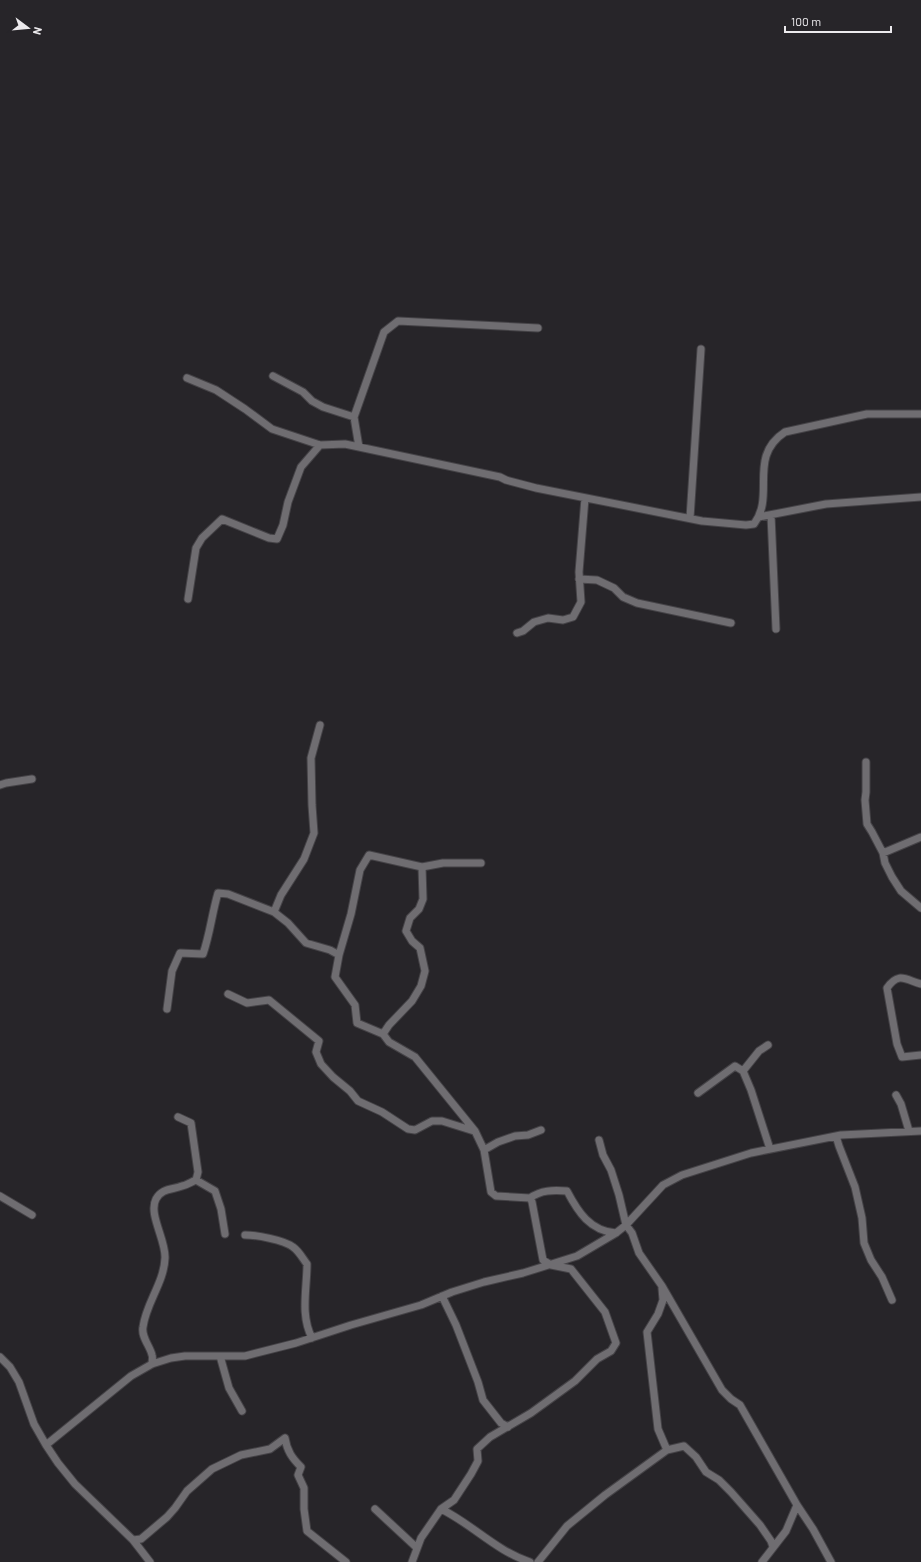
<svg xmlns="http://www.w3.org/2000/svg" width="921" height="1562" viewBox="0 0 921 1562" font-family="Barlow,sans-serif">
<rect width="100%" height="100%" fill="#272529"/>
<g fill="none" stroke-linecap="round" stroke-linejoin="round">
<g stroke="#454347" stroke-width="9">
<path id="street" d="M273,376L303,392L312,401L323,407L354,417
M187,378L216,390L245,409L272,429L320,445L345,444L500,477L506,480L536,488L702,521L746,525L754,524C776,495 747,457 785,432L867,414H921
M359,447L354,417L384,332L398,321L538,328
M771,515L776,629
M759,517L826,504L921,497
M690,518L701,349
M579,579L597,580L614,588L623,597L637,603L731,623
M188,599L196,548L202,538L222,519L269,538L277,539L283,525L288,502L301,467L320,445
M517,633L523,631L534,622L548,618L563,620L573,617L581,602L579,572L585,498
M866,762V792L865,800L867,824L872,832L883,853L885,863L892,877L901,891L921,908
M0,785L6,783L32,779
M883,853L921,837
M481,863H443L422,867L423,899L419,909L410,918L406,931L412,941L420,948L425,971L421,986L412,1001L389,1025L383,1034L389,1042L415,1057L475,1131L484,1150
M274,912L281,895L304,859L314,833L312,805L311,758L320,725
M921,984C906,980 899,971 887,988L897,1044L902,1057L921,1055
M228,994L247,1003L269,1000L319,1041L316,1052L321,1064L333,1077L350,1091L358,1101L382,1112L408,1129L415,1130L432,1121H442L474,1131
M167,1009L172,971L180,953L203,954C210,934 212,913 218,893L228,894L274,912L288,923L306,943L330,950L339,955
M383,1034L357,1023L355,1005L335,977L339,955L351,914L360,870L369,855L422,867
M768,1045L759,1051L743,1071L751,1090L770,1149
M698,1093L735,1066L743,1071
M896,1095L901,1104L909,1131
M178,1117L191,1123L198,1172L196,1180
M836,1136L839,1146L855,1187L862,1218L864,1243L871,1260L882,1277L892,1300
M599,1140L603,1155L611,1170L619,1195L626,1225L632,1233L639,1253L662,1286L722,1390L731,1399L740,1405L797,1505L813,1529L831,1562
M0,1196L32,1215
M530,1198C541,1190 553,1190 567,1191C578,1212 590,1231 616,1233
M245,1235C256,1235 284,1240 293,1247C299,1251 303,1259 307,1264C307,1289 300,1315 312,1338
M442,1296L456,1325L478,1382L483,1400L501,1423L508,1427
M220,1356L229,1388L242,1411
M0,1357L10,1367L19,1382L34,1424L46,1445L58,1463L75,1484L133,1540L150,1562
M152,1364C152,1361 153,1357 152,1355C150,1346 141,1337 143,1327C146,1303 164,1283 165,1258C166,1240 148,1214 156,1199C162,1188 172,1190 182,1186C187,1185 191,1182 196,1180L215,1191L221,1209L225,1234
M46,1445L131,1376L152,1364L171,1358L185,1356H245L296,1343L351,1325L421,1305L452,1292L484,1282L523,1273L577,1256L616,1233L626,1225L663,1185L682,1175L751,1153L841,1135L921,1131
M667,1450L684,1446L696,1457L706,1472L719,1480L731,1492L760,1525L771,1541L773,1547
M375,1509L417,1548
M441,1509L454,1500L471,1474L478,1461L477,1449L490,1437L531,1413L575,1381L597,1359L611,1351L616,1343L605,1312L571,1269L551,1265L543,1260L532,1202L530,1198L496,1196L491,1192L484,1150L498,1142L515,1136L528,1135L541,1130
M133,1540L141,1539L167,1517L175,1508L187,1491L212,1469L241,1455L270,1449L285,1438C287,1451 292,1458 301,1467L298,1475L304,1488V1509L307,1531L346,1562
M412,1562L421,1538L441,1509C472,1524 496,1551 530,1562
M538,1562L567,1526L605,1495L667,1450L658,1429L647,1332L658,1314L663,1300L662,1288
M762,1562L786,1531L797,1505"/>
</g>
<use href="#street" stroke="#6f6d71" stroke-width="7"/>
</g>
<g transform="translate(28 28) rotate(106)" stroke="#272529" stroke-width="3" paint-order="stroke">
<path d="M0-3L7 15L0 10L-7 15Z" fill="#eceaed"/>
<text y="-6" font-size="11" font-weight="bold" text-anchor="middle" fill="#eceaed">N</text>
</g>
<path d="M785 26v6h106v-6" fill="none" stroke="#eceaed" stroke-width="2"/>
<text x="791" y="26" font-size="12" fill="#eceaed" stroke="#272529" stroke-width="3" paint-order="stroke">100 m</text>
</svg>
